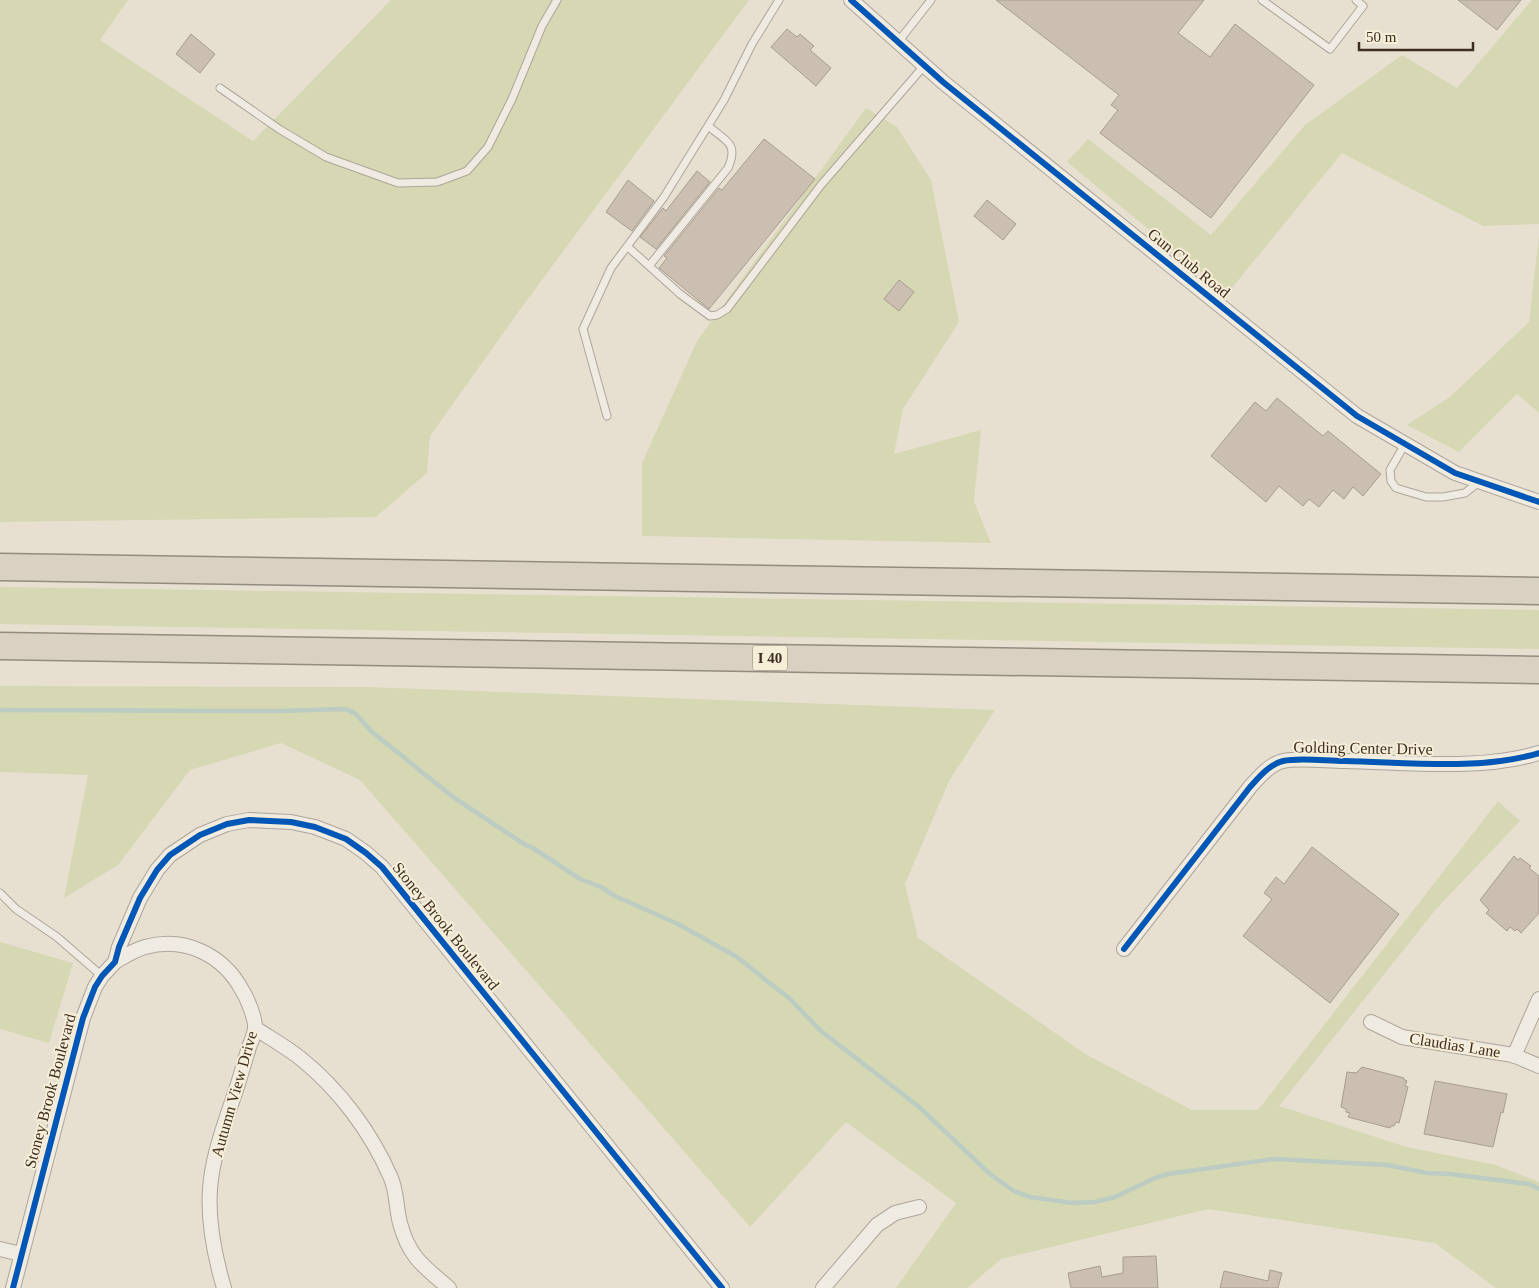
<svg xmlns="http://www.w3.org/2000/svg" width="1539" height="1288" viewBox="0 0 1539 1288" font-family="Georgia,serif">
<rect width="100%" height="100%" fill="#e7e0d1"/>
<path fill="#d6d7b3" d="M0,0H128L100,40L253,141L391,0H749L519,311L430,436L427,473L376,517L0,522Z
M1532,0H1539V224L1483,226L1342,153L1227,294L1067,162L1088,139L1211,235L1305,125L1402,55L1457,88Z
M866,108L897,127L931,180L959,322L903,409L894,454L981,430L974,501L991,543L642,536V463L697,341Z
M1539,235V413L1517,394L1459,452L1407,425L1450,397L1529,322Z
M0,587L1539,610V649L0,624Z
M0,686L367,687L995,710L949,781L905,884L918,938L1087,1055L1192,1110H1258L1498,801L1520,821L1437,908L1279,1106L1407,1147L1496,1165L1539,1182V1288H1496L1435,1243L1208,1209L1001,1259L967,1288H896L956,1203L846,1122L750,1227L360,780L281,743L190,770L118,865L64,898L88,775L0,772Z
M0,942L73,963L49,1043L0,1029Z"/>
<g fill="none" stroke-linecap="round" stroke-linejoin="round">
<path stroke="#bcccc2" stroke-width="4.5" d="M0,710L277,711L346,709L356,714L371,731L453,797L524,844L533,848L580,879L601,887L615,896L678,924L737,957L790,999L821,1031L918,1106L991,1175L1014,1191L1030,1197L1073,1203L1095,1202L1115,1197L1155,1178L1168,1174L1274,1159L1387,1165L1427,1173L1450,1174L1529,1184L1539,1189"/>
</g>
<path fill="#cbbfb2" stroke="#a89c90" d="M996,0H1204L1178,33L1210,57L1235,24L1314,85L1211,218L1100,133L1118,110L1111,105L1119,95Z
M1458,0H1521L1497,30Z
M787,29L797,37L800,34L814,46L810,50L831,68L816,86L771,47Z
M191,34L215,54L200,73L176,54Z
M764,139L815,179L709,309L659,268L667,258L664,256L719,188L722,190Z
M697,171L710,182L656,249L640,237L663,208L666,211Z
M628,180L654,201L632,231L606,212Z
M987,200L1016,224L1003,240L974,216Z
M899,280L914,292L899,311L884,299Z
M1277,398L1323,436L1328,431L1381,474L1363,496L1353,487L1344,499L1333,490L1319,507L1309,499L1303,506L1279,486L1266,502L1211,456L1255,402L1266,411Z
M1312,847L1399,914L1330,1003L1243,936L1272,899L1264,893L1276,877L1284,884Z
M1514,856L1518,860L1520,858L1531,866L1529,868L1539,876V913L1521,933L1517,929L1515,931L1510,927L1507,931L1486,913L1489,910L1480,900Z
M1362,1067L1404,1078L1403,1079L1407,1081L1405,1086L1408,1087L1399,1123L1396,1122L1394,1126H1391L1390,1128L1348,1117L1350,1113L1346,1112V1109L1341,1107L1347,1072L1356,1073Z
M1435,1081L1507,1094L1503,1113L1501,1112L1493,1147L1424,1134Z
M1156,1256L1158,1288H1071L1068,1273L1100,1266L1102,1277L1123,1273V1257Z
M1270,1270L1282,1273L1278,1288H1220L1224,1271L1268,1281Z"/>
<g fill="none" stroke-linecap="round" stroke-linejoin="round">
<g stroke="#ada599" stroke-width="9">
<path id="lane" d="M1262,0L1330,49L1363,6L1356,0
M898,42L931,0
M220,88L279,129L326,157L398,183L437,182L467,171L488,147L512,99L542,26L557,0
M628,247L680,294L710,316L717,315L727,309L821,185L924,66
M649,266L728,168C739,143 726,141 708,126
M607,416L583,329L611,268L664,197L724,100L752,44L779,0
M1405,444L1390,470L1391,481L1396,488L1426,497H1443L1465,493L1479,482
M0,893L16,909L57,937L102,976"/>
</g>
<g stroke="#ada599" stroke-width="16">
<path id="street" d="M851,0L943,82L1357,416L1455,473L1539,502
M1124,949L1250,787C1259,777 1270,764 1283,761C1299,757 1327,761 1344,761C1406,762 1480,771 1539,753
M115,962C125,956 134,950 145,947C185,936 223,955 242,990C247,998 256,1019 255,1029C254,1035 251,1042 249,1047C245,1061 241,1074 237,1087C227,1117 215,1148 211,1179C206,1215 214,1254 224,1288
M1371,1022L1402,1037L1513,1055L1539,1066
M255,1028C270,1038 286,1047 300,1058C339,1089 371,1132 391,1178C397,1192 396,1208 400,1223C409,1257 423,1266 449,1288
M1514,1056L1539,999
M0,1249L21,1254
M13,1288L83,1018L95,987L102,976L115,962L119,947L140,898L157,870L170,855L200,835L227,824L249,820L291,822L315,827L346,839L366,853L382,867L722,1288
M823,1288L877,1225L895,1213L919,1207"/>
</g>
<g stroke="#928b80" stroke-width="29">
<path id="highway" d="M0,567L1539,591
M0,646L1539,670"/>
</g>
<use href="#lane" stroke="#efebe3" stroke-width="7"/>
<use href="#street" stroke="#efebe3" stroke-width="14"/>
<use href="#highway" stroke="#dad1c2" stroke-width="26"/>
<g stroke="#f7eed8" stroke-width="9">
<path id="cycleway" d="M851,0L943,82L1357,416L1455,473L1539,502
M1124,949L1250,787C1259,777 1270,764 1283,761C1299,757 1327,761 1344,761C1406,762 1480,771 1539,753
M13,1288L83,1018L95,987L102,976L115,962L119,947L140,898L157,870L170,855L200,835L227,824L249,820L291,822L315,827L346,839L366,853L382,867L722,1288"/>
</g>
<use href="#cycleway" stroke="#0057b8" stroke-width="6"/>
</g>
<g text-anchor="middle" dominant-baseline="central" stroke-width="4" stroke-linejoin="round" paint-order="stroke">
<rect fill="#f7eed8" stroke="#756857" stroke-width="1" x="752.5" y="645.5" width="35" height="25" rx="4"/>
<g font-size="15" font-weight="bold" fill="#3d2e20">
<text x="770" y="658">I 40</text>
</g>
<g font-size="16" fill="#3d2e20" stroke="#f7eed8">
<text transform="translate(1189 263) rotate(39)">Gun Club Road</text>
<text transform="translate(1363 748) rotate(1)">Golding Center Drive</text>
<text transform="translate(446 926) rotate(51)">Stoney Brook Boulevard</text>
<text transform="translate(1455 1045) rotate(9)">Claudias Lane</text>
<text transform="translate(50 1091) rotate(-75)">Stoney Brook Boulevard</text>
<text transform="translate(234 1094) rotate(-74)">Autumn View Drive</text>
</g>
</g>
<path d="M1359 42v8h114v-8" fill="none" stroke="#3d2e20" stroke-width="2.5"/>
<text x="1366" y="42" font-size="15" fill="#3d2e20" stroke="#f7eed8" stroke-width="4" paint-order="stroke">50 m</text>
</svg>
